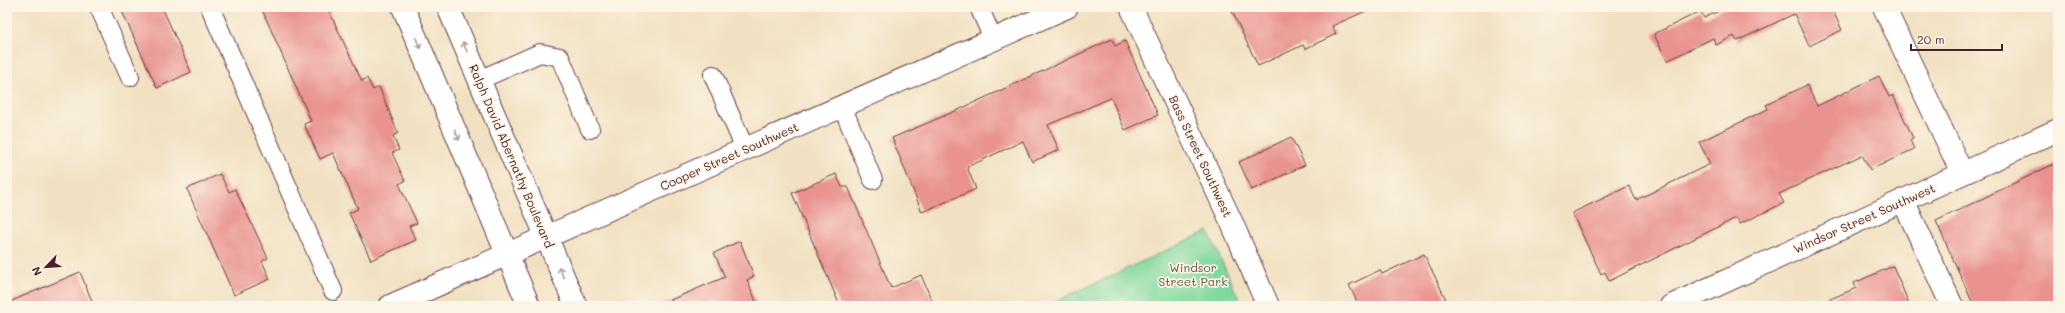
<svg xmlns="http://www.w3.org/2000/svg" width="2065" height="313" viewBox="0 0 2065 313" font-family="Mali,sans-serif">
<rect width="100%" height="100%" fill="#fcf5e5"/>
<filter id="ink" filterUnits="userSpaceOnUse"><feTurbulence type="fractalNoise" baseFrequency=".025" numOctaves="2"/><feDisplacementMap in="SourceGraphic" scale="8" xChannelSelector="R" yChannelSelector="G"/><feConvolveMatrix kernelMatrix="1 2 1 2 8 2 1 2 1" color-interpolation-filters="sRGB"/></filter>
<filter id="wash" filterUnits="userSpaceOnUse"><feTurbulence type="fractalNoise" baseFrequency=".012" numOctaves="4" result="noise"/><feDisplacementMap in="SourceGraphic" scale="16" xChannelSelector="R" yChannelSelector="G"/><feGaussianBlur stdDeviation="0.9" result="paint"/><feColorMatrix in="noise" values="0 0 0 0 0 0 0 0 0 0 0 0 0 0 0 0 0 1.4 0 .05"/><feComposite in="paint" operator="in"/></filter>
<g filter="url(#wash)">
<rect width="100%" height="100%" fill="#f1e1c2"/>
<path fill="#80d99f" stroke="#657c65" d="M1208,231L1242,306H1046Z"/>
<g id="blocks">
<path fill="#e9928f" d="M120,7H162L191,72L157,88Z
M261,7H327L362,81L367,78L373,90L379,87L398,133L393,136L399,150L392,153L405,181L399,184L417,223L409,226L416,240L371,260L349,213L358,209L333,153L320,159L304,124L311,121Z
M1230,7H1375L1332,26L1336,34L1305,49L1303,45L1258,66Z
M1727,7H1831L1842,30L1809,46L1794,14L1737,41L1734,36L1716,45L1713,38L1667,61L1654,34L1701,11L1704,18Z
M1112,39L1115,46L1125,41L1158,115L1125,130L1111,98L1048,125L1059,150L1032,162L1023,141L967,167L976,189L922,212L892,138L958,110Z
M1879,76L1889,97L1893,95L1913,138L1910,140L1914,149L1870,170L1862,155L1779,194L1784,203L1740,224L1736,218L1609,281L1605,272L1601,274L1572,213L1629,186L1636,200L1710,164L1699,142L1768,109L1766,105L1807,85L1817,106Z
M1291,137L1305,165L1252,190L1239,162Z
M2058,162V306H1974L1936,221Z
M220,174L229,192L235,189L268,258L262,261L270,279L234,295L187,189Z
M836,174L842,187H848L891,288L921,275L934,306H840L792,193Z
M740,241L754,276L747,280L758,306H656L725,277L714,253Z
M1424,254L1449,306H1359L1349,285L1380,270L1382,274Z
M1893,266L1910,306H1814L1856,288L1854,283Z
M80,272L94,306H7V303Z"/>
</g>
</g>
<g filter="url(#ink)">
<use href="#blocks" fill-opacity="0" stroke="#633c42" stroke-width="1"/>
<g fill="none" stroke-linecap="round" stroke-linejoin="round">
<g stroke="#633c42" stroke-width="20">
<path id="lane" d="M99,7L130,77
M210,7L333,291
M979,7L993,39
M713,75L745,149
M479,80L540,53L560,57L590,129
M842,106L873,180"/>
</g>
<g stroke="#633c42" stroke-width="24">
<path id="street" d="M1131,7L1231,221L1268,306
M1884,7L1962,173
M1903,200L1952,306
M390,306L1067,7
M1671,306L2058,130"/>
</g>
<g stroke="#633c42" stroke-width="24">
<path id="secondary" d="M403,7L529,306
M448,7L576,306"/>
</g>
<use href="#lane" stroke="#fff" stroke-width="18"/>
<use href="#street" stroke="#fff" stroke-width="22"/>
<use href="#secondary" stroke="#fff" stroke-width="22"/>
</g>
<defs><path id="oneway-shaft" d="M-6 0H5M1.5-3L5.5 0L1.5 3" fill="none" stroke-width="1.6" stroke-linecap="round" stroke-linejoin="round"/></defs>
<g stroke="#ae9aa0">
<use href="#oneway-shaft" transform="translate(418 43) rotate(67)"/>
<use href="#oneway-shaft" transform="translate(465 47) rotate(-113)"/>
<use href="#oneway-shaft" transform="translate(457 135) rotate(67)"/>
<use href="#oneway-shaft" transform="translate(561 272) rotate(-113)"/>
</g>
</g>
<g text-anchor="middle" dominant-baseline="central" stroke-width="3.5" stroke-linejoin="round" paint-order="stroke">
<g font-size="12" fill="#4a1f2b" stroke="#fcf5e5">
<text transform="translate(512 156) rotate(67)">Ralph David Abernathy Boulevard</text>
<text transform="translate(729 156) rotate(-24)">Cooper Street Southwest</text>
<text transform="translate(1201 156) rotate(65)">Bass Street Southwest</text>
<text transform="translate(1864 218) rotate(-24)">Windsor Street Southwest</text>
</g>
<g font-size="12" fill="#5a574e" stroke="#fcf5e5">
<text x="1193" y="267">Windsor<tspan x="1193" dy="14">Street Park</tspan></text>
</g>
</g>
<rect width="2065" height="313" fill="none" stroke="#fcf5e5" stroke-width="24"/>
<g transform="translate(46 267) rotate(245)" stroke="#fcf5e5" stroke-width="3" paint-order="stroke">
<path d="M0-3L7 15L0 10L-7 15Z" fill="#4a1f2b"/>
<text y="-6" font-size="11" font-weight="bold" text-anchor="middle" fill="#4a1f2b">N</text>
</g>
<path d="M1911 44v6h91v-6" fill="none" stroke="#4a1f2b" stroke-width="2"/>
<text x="1917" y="44" font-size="12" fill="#4a1f2b" stroke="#fcf5e5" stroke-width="3" paint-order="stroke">20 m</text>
</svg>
